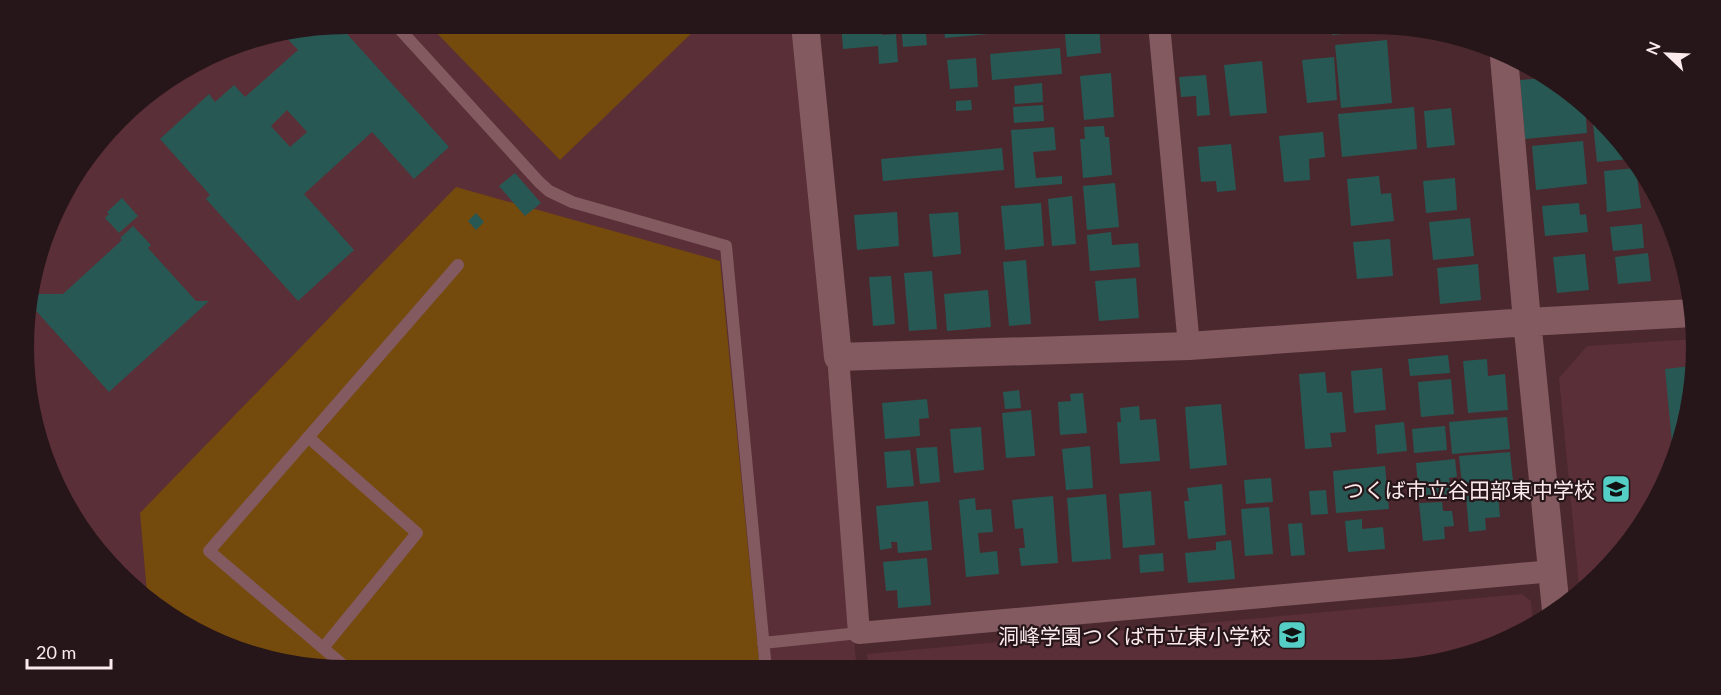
<svg xmlns="http://www.w3.org/2000/svg" width="1721" height="695" viewBox="0 0 1721 695" font-family="Lato,'Noto Sans JP',sans-serif">
<rect width="100%" height="100%" fill="#4b282e"/>
<path fill="#5a2f37" d="M348,24H793L857,670L348,671L244,654L150,604L68,510L30,410L27,305L67,186L134,104L243,41Z
M1695,339L1680,451L1643,527L1587,591L1580,595L1559,378L1587,346Z
M1522,594L1531,601L1533,624L1498,646L1416,668L869,670L867,654Z"/>
<path fill="#754a0d" d="M428,24H697L699,26L560,160Z
M456,187L720,261L760,670L348,671L244,654L189,625L147,593L140,513Z"/>
<path fill="#285854" fill-rule="evenodd" d="M841,24H881L882,35L896,34L898,62L879,64L878,46L843,49Z
M901,24H925L927,45L903,47Z
M943,24H1063V27L945,38Z
M1064,24H1099L1101,53L1067,57Z
M1331,24H1365L1366,32L1332,35Z
M339,25L449,147L414,179L372,132L304,194L354,250L298,301L206,199L210,195L160,139L209,94L215,102L234,85L245,97L298,50L284,35ZM287,110L307,132L290,147L271,126Z
M1387,40L1392,103L1341,108L1335,45Z
M1060,48L1062,74L992,80L990,54Z
M1334,57L1337,100L1307,103L1302,60Z
M976,58L978,87L950,89L947,60Z
M1262,61L1267,113L1230,116L1224,65Z
M1111,73L1114,117L1084,120L1080,76Z
M1206,75L1210,115L1197,116L1196,96L1181,97L1179,77Z
M1542,78L1585,103L1587,133L1525,139L1520,80Z
M1042,83L1043,102L1015,104L1014,86Z
M971,100L972,110L956,111V101Z
M1043,105L1044,121L1014,123L1013,107Z
M1414,107L1417,149L1342,157L1338,114Z
M1451,108L1455,145L1427,148L1424,111Z
M1592,115H1595L1629,159L1597,162Z
M1104,126L1105,137H1109L1112,175L1083,178L1080,139H1085L1084,127Z
M1054,127L1056,150L1033,152L1036,178L1062,176V184L1015,188L1011,130Z
M1323,132L1325,157L1309,159L1310,180L1284,182L1279,136Z
M1583,141L1587,184L1536,190L1532,146Z
M1231,144L1236,190L1217,192L1216,181L1201,182L1198,147Z
M1002,148L1004,170L883,181L881,159Z
M1636,168L1641,208L1607,212L1604,171Z
M515,173L541,203L525,216L499,186Z
M1379,176L1381,194L1391,193L1394,221L1351,226L1347,179Z
M1455,178L1457,210L1426,213L1423,181Z
M1115,183L1119,227L1087,230L1083,186Z
M1072,196L1076,244L1052,246L1048,199Z
M122,198L138,216L119,233L105,218L109,214L107,212Z
M1041,203L1044,246L1005,250L1001,206Z
M1579,203L1580,215L1586,214L1588,232L1545,236L1542,206Z
M897,212L899,246L857,250L854,215Z
M958,212L961,254L933,257L929,214Z
M476,213L484,222L476,230L468,221Z
M1470,218L1474,256L1433,260L1429,222Z
M1642,224L1644,248L1613,251L1610,227Z
M133,226L151,245L148,248L196,301H209L109,392L28,302L31,294H63L122,240L120,238Z
M1111,232L1112,245L1138,243L1140,267L1090,271L1087,235Z
M1390,239L1393,276L1357,279L1353,242Z
M1648,253L1651,281L1618,284L1615,257Z
M1585,254L1589,290L1557,293L1553,257Z
M1026,260L1031,324L1009,326L1003,262Z
M1478,264L1481,300L1440,304L1437,268Z
M932,271L937,329L909,331L904,273Z
M891,276L895,324L873,326L869,277Z
M1136,278L1139,318L1099,321L1095,281Z
M988,290L991,327L947,331L944,294Z
M1448,355L1450,373L1410,376L1408,359Z
M1487,359L1488,376L1505,374L1508,410L1468,413L1463,361Z
M1691,366L1680,451L1674,464L1665,369Z
M1382,368L1386,410L1354,413L1351,371Z
M1325,372L1327,393L1342,392L1346,432L1330,433L1332,447L1305,449L1299,374Z
M1451,379L1454,414L1421,417L1418,382Z
M1019,390L1021,408L1005,409L1003,392Z
M1083,393L1087,433L1060,435L1058,402L1071,401L1070,394Z
M927,399L929,418L919,419L920,436L885,439L882,403Z
M1221,404L1227,465L1190,469L1185,407Z
M1139,406L1140,420L1156,419L1160,461L1120,464L1117,422H1121L1120,408Z
M1031,410L1035,456L1006,458L1002,413Z
M1507,417L1510,449L1452,454L1449,422Z
M1404,422L1407,451L1377,454L1375,425Z
M1445,426L1447,450L1414,453L1412,429Z
M981,427L984,470L954,473L950,429Z
M1090,446L1093,488L1066,490L1062,449Z
M937,447L940,482L920,484L916,448Z
M910,450L914,486L887,488L884,452Z
M1510,452L1513,481L1462,485L1459,456Z
M1455,459L1457,477L1449,478L1451,494L1419,497L1416,463Z
M1385,466L1389,509L1336,513L1333,471Z
M1271,478L1273,502L1246,504L1244,480Z
M1222,484L1226,535L1188,539L1184,501H1189L1187,488Z
M1326,490L1328,514L1311,515L1309,491Z
M1151,491L1155,545L1123,548L1119,494Z
M1498,493L1500,517L1485,518L1486,530L1469,532L1466,496Z
M1106,494L1111,559L1072,562L1067,498Z
M1053,496L1058,563L1021,566L1019,548H1025L1023,528L1015,529L1012,500Z
M975,498L976,510L991,509L993,532L978,533L980,553L997,551L999,574L966,577L959,500Z
M928,501L932,550L898,553L897,542H891L892,548L880,550L876,506Z
M1442,502L1443,511H1452L1454,526L1444,527L1445,539L1423,541L1419,503Z
M1269,507L1273,554L1245,556L1241,509Z
M1362,519V529L1383,527L1385,549L1348,552L1345,521Z
M1302,523L1305,555L1291,556L1288,524Z
M1231,540L1235,579L1188,583L1185,553L1216,550V542Z
M1163,553L1164,571L1140,573L1139,555Z
M927,558L931,605L898,608L897,590L886,591L883,562Z"/>
<g fill="none" stroke-linecap="round" stroke-linejoin="round">
<path stroke="#825a60" stroke-width="12" d="M395,24L539,182L549,191L572,202L726,246L766,670
M308,437L417,533L323,648
M763,643L859,633
M350,671L209,551L458,265"/>
<path stroke="#825a60" stroke-width="22" d="M1159,24L1189,346
M838,357L859,633L1553,571"/>
<path stroke="#825a60" stroke-width="28" d="M805,24L838,357L1189,346L1528,322L1693,313
M1504,57L1526,310L1556,610"/>
</g>
<defs>
<g id="school-square" transform="scale(1.5)"><rect x="-9" y="-9" width="18" height="18" rx="4" fill="#55cec5" stroke="#261619"/><path d="M0-5L7-2L0 1L-7-2ZM-4 1L0 2.5L4 1V4Q0 6-4 4Z" fill="#111"/></g>
</defs>
<g fill-rule="evenodd">
<use href="#school-square" x="1616" y="489"/>
<use href="#school-square" x="1292" y="635"/>
</g>
<g text-anchor="middle" dominant-baseline="central" stroke-width="4.5" stroke-linejoin="round" paint-order="stroke">
<g font-size="21" fill="#fce9eb" stroke="#261619" text-anchor="end">
<text x="1595" y="489">つくば市立谷田部東中学校</text>
<text x="1271" y="635">洞峰学園つくば市立東小学校</text>
</g>
</g>
<path d="M0 0H1721V695H0ZM347 34H1373A313 313 0 0 1 1686 347V347A313 313 0 0 1 1373 660H347A313 313 0 0 1 34 347V347A313 313 0 0 1 347 34Z" fill="#261619" fill-rule="evenodd"/>
<g transform="translate(1667 54) rotate(293)" stroke="#261619" stroke-width="4.5" paint-order="stroke">
<path d="M0-4.5L10 22L0 15L-10 22Z" fill="#fce9eb"/>
<text y="-9" font-size="16" font-weight="bold" text-anchor="middle" fill="#fce9eb">N</text>
</g>
<path d="M27 659v9h84v-9" fill="none" stroke="#fce9eb" stroke-width="3"/>
<text x="36" y="659" font-size="18" fill="#fce9eb" stroke="#261619" stroke-width="4.5" paint-order="stroke">20 m</text>
</svg>
